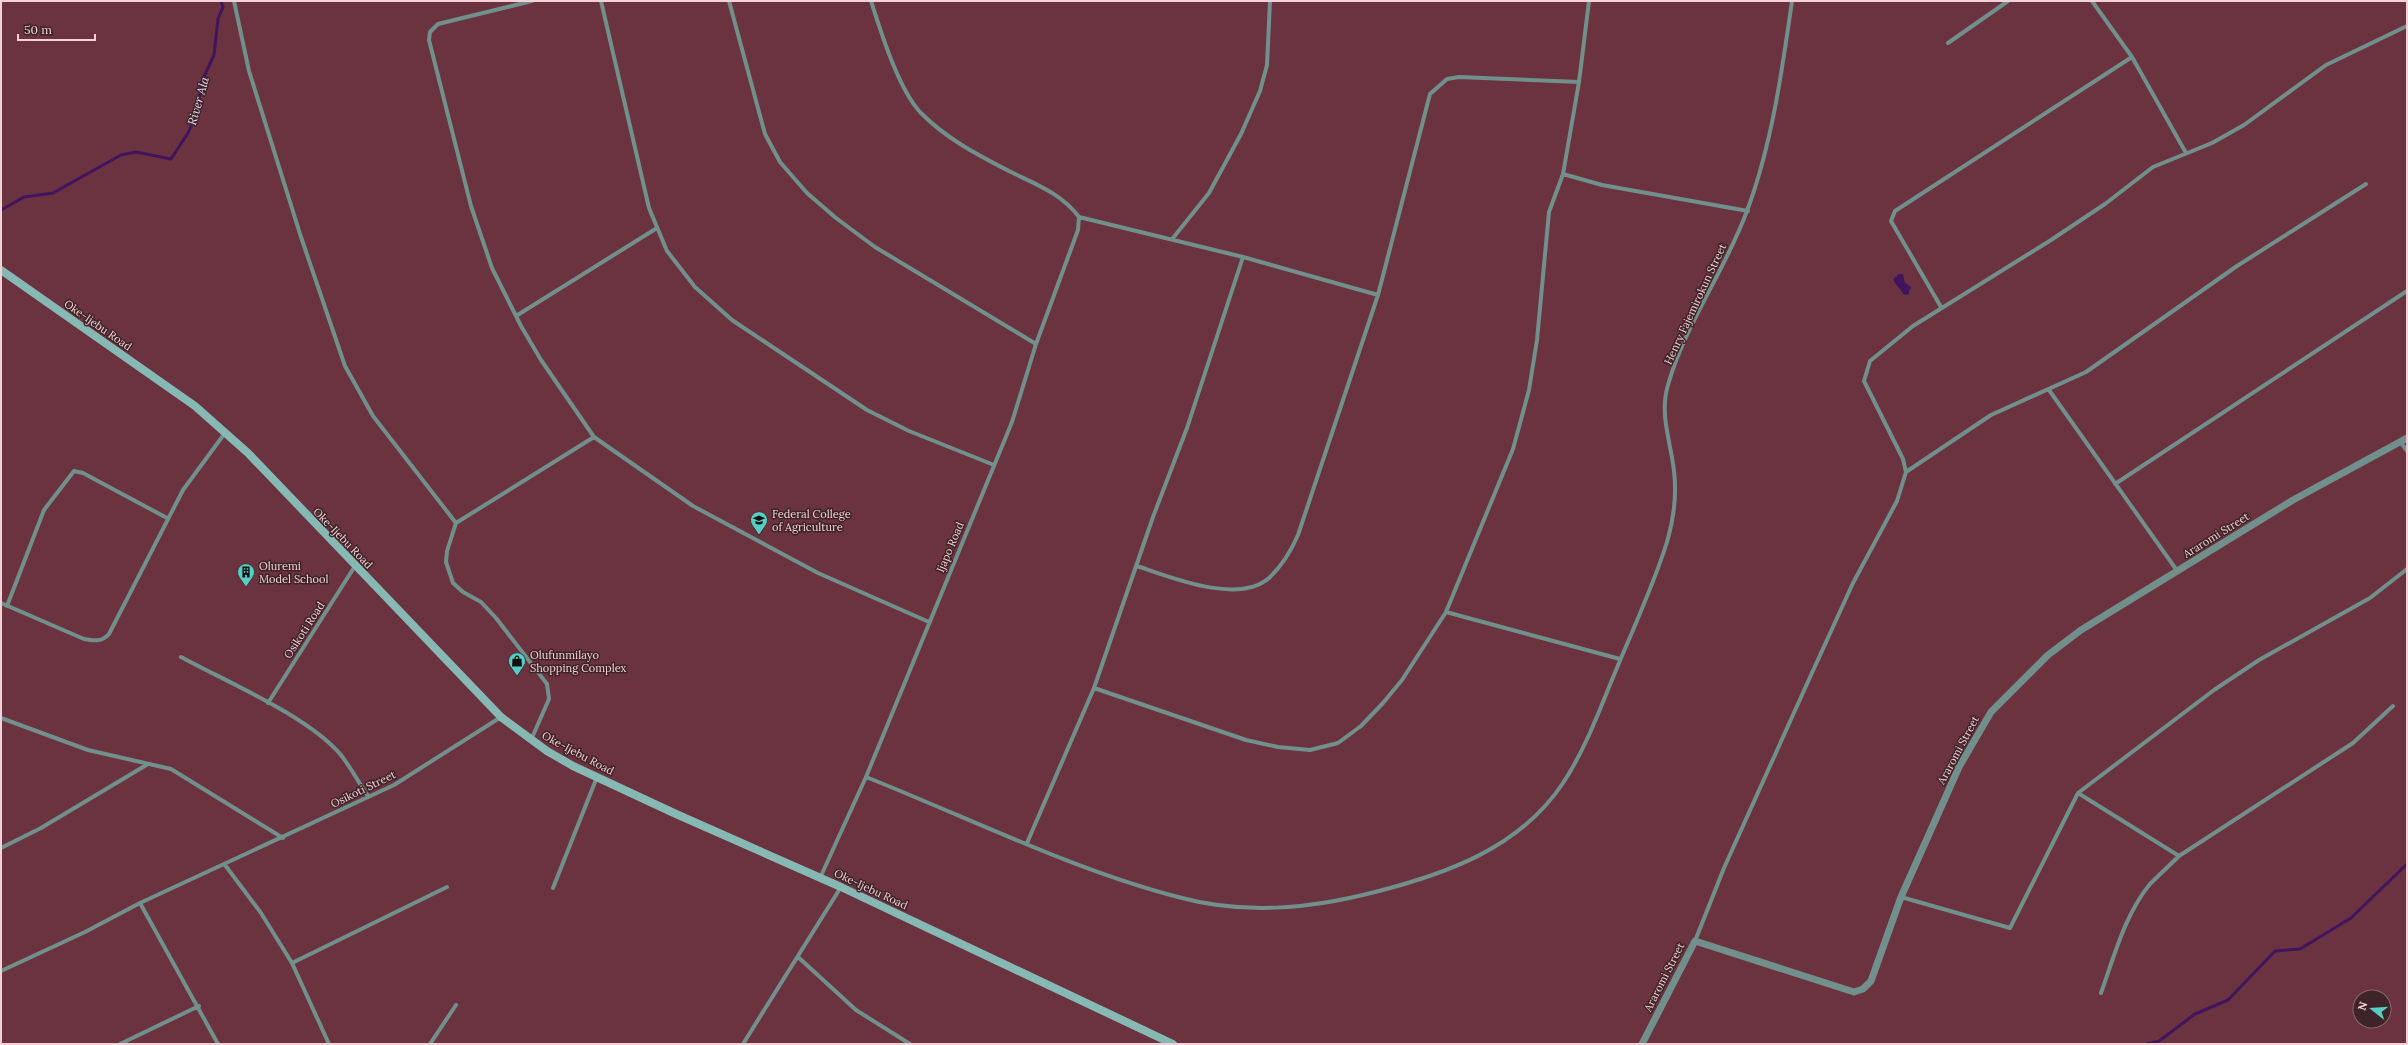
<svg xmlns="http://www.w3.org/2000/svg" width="2408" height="1045" viewBox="0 0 2408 1045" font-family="Lora,serif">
<rect width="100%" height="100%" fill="#6a333f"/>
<path fill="#411460" d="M1899,274H1903L1905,283L1911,287L1908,295L1903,294C1900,287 1895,285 1893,279Z"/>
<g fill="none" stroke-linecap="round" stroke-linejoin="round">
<path stroke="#411460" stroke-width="3" d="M1,210L24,197L53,193L121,155L136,152L171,159L188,133L197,113L202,81L214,55L218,19L223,7L221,1
M2147,1044L2159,1041L2195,1014L2228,1000L2275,951L2300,949L2351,918L2407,864"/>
<path stroke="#71908c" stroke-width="4" d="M234,1L249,71L301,237L345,366L373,416L456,523
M532,1L438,24L430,32L429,40L471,206L492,268L521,326L541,360L594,437L693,506L818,573L929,622
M601,1L649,208L667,251L695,287L732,320L867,410L909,431L994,465
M729,1L765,134L780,162L807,193L836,218L875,247L1036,344
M871,1C881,32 898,88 920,112C945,138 978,155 1009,171C1035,184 1061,193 1079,217L1243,257
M1589,1L1579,82L1563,174L1602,185L1748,211
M2092,1L2132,57
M1948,43L2008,1
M1173,238L1209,193L1241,134L1260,91L1267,65L1270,1
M1941,307L1891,221L1895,211L2132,57L2186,153
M516,316L657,228
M2049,390L2178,572
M2400,441L2407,451
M1906,472L1991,415L2086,372L2237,266L2366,184
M2115,484L2407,291
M1137,566C1170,577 1238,605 1269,578C1283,565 1291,551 1298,535L1378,295L1430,94L1447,79L1459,77L1579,82
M1,603L84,639C95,641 102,642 109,634L183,490L225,433
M7,606L44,510L74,471L83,473L167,518
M1446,612L1620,659
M181,657C227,682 308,716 341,755C351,768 359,783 368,796
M1094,688L1246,740L1278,747L1310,750L1338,743L1361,726L1383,703L1402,680L1446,612L1513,449L1529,390L1537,340L1549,212L1563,174
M268,703L355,566
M1,718L88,750L171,769L283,838
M531,740L549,699L547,684L496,618L481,602L463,592L453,583L446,562L447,551L456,523L594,437
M866,777C967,817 1073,870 1178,897C1244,915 1309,909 1375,892C1446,874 1520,848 1563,783C1585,750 1599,711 1614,675C1632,631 1653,587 1667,542C1674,518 1677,496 1674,471C1671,442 1659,415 1668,385C1685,324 1725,271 1747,211C1772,144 1782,71 1792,1
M2078,793L2179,856L2353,743L2393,706
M1027,843L1094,688L1153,517L1187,428L1243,257L1378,295
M1,848L41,828L148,764
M225,865L261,913L292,963L329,1044
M820,878L866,777L1012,422L1036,344L1078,230L1079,217
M553,888L597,777
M1901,897L2010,928L2078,793L2214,690L2259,660L2370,598L2407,569
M1695,941L1724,868L1811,675L1853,583L1897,501L1906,472L1903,459L1864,381L1870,361L1913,326L2051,240L2105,204L2153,167L2212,143L2244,125L2326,65L2407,26
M798,957L856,1010L910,1044
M292,963L447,887
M1,971L85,932L140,903
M2101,993C2114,957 2125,914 2150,884C2159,875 2169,866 2179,856
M120,1044L199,1006
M218,1044L140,903L394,785L501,717
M430,1044L456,1005
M743,1044L841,887"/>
<path stroke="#71908c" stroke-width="7" d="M1642,1044L1695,941L1854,992L1863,989L1871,981L1901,897L1959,767L1991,712L2048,655L2081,630L2293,500L2407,438"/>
<path stroke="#86b9b3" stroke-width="8" d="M1,270L195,406L248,453L501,717L547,751L573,766L676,814L841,887L1173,1044"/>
</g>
<defs>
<g id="school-pin" transform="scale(0.9)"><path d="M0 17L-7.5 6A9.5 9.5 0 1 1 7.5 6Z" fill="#56cec3" stroke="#3e2429"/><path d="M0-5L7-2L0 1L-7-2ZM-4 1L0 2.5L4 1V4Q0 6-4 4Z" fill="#111"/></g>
<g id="building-pin" transform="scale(0.9)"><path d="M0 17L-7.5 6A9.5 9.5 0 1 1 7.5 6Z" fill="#56cec3" stroke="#3e2429"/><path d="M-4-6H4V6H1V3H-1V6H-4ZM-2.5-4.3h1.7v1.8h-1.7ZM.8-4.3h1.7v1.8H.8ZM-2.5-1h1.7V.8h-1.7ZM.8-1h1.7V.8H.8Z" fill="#111"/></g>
<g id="shop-pin" transform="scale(0.9)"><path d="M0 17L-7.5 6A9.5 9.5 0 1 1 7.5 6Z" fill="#56cec3" stroke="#3e2429"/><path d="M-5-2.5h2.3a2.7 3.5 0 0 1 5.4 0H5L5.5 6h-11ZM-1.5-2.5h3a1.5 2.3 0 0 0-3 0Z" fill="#111"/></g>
</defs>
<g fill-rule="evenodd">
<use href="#school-pin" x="759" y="520"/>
<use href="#building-pin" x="246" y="572"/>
<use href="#shop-pin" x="517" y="661"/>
</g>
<g text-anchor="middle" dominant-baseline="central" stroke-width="3" stroke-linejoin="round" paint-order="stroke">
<g font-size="11" fill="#f4d1d7" stroke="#3e2429">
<text transform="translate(1695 304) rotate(-65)">Henry Fajemirokun Street</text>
<text transform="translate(98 325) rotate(35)">Oke-Ijebu Road</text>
<text transform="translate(2216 535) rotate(-32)">Araromi Street</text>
<text transform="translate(343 538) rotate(46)">Oke-Ijebu Road</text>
<text transform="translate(950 547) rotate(-67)">Ijapo Road</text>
<text transform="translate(304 630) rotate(-57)">Osikoti Road</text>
<text transform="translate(1958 750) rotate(-62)">Araromi Street</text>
<text transform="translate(578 753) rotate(28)">Oke-Ijebu Road</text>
<text transform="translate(363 789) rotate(-26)">Osikoti Street</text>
<text transform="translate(871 889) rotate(25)">Oke-Ijebu Road</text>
<text transform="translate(1664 977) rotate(-63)">Araromi Street</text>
</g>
<g font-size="11" fill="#f4d1d7" stroke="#3e2429" text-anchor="start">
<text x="772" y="514">Federal College<tspan x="772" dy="13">of Agriculture</tspan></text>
<text x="259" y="566">Oluremi<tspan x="259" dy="13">Model School</tspan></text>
<text x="530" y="655">Olufunmilayo<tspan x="530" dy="13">Shopping Complex</tspan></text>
</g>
<g font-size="12" font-style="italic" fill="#e5dbf1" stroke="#3e2429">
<text transform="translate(198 101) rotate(-74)">River Ala</text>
</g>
</g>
<rect width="2408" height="1045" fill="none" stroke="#f4d1d7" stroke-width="4"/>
<g transform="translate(2372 1009) rotate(287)"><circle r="19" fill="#3e2429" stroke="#87696f"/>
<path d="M0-3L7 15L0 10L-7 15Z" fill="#56cec3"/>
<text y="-6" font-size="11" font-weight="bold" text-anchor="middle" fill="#f4d1d7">N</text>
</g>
<path d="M18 34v6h77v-6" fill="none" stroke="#f4d1d7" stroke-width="2"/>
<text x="24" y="34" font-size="12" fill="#f4d1d7" stroke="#3e2429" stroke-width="3" paint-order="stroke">50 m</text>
</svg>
